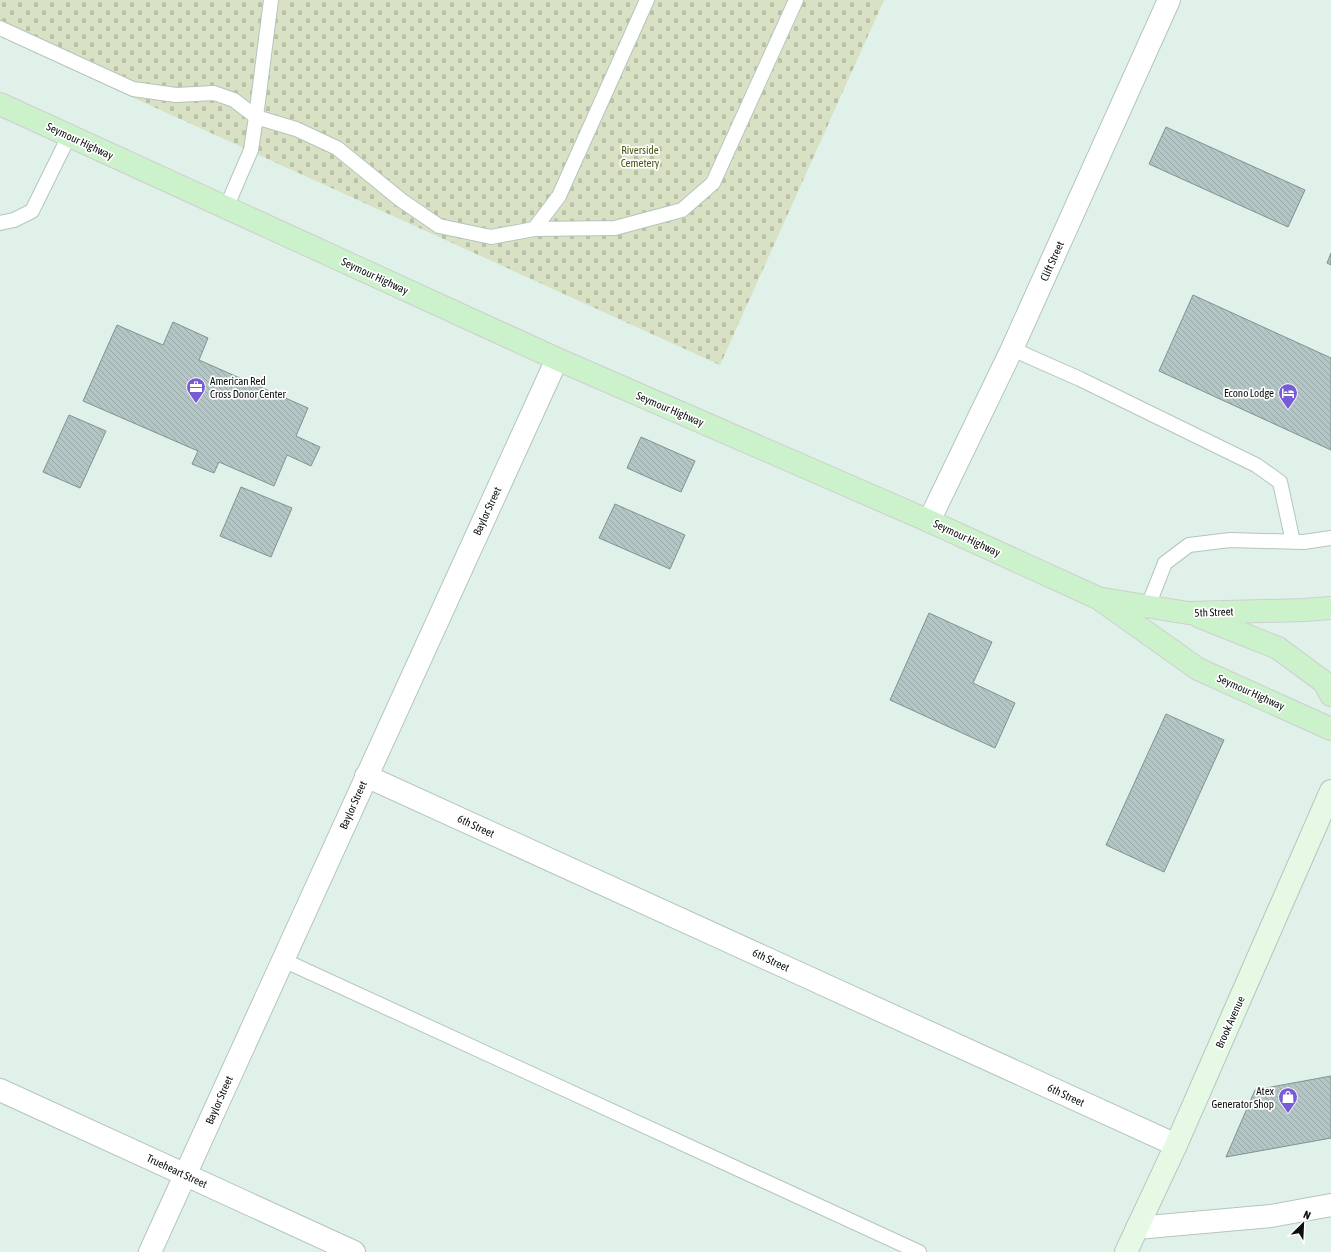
<svg xmlns="http://www.w3.org/2000/svg" width="1331" height="1252" viewBox="0 0 1331 1252" font-family="'Asap Condensed',sans-serif">
<defs>
<pattern id="cemetery-stones" width="16" height="16" patternUnits="userSpaceOnUse"><rect width="16" height="16" fill="#d8e1c3"/><path d="M2 7V4a2 2 0 0 1 4 0v3zM10 15v-3a2 2 0 0 1 4 0v3z" fill="#b8c0a6"/></pattern>
<pattern id="building-back-hatch" width="6" height="6" patternUnits="userSpaceOnUse"><rect width="6" height="6" fill="#b3c6c5"/><path d="M-1 5l2 2M0 0l6 6M5-1l2 2" fill="none" stroke="#99a9a8"/></pattern>
</defs>
<rect width="100%" height="100%" fill="#e0f1ea"/>
<path fill="url(#cemetery-stones)" d="M0,0H884L720,365L0,37Z"/>
<path fill="url(#building-back-hatch)" stroke="#809291" d="M1166,127L1305,190L1288,227L1149,164Z
M1331,253V265L1327,263Z
M1193,295L1331,358V450L1159,371Z
M173,322L208,338L199,360L308,408L296,436L320,447L311,466L287,455L274,486L219,462L214,473L192,464L198,451L83,401L117,325L163,345Z
M69,415L106,431L80,488L43,472Z
M641,437L695,461L681,492L627,468Z
M241,487L292,508L271,557L220,536Z
M615,504L685,535L670,569L599,538Z
M929,613L992,642L973,683L1015,703L995,748L890,700Z
M1166,714L1224,740L1164,872L1106,845Z
M1331,1076V1138L1226,1157L1255,1090Z"/>
<g fill="none" stroke-linecap="round" stroke-linejoin="round">
<g stroke="#b4c5be" stroke-width="16">
<path id="lane" d="M0,28L133,89L176,95L214,93L234,100L256,117L296,129L337,148L401,200L439,226L491,237L534,229L559,196L647,0
M226,208L251,150L256,117L271,0
M0,223L14,220L32,211L69,136
M534,229L615,228L682,210L713,183L796,0
M1012,349L1080,379L1256,465L1280,482L1293,542
M1148,606L1165,563L1189,545L1230,540L1304,542L1331,538
M283,960L919,1252"/>
</g>
<g stroke="#b4c5be" stroke-width="24">
<path id="street" d="M929,521L1012,349L1169,0
M366,776L1176,1145
M0,1090L354,1252
M1137,1228L1271,1216L1331,1205
M150,1252L557,359"/>
</g>
<g stroke="#b4c5be" stroke-width="24">
<path id="secondary" d="M1126,1252L1176,1145L1331,791"/>
</g>
<g stroke="#cecfcf" stroke-width="24">
<path id="primary" d="M0,104L557,359L929,521L1098,598L1198,669L1331,729
M1103,599L1188,613L1304,610L1331,608
M1198,616L1278,648L1324,682L1331,695"/>
</g>
<use href="#lane" stroke="#fff" stroke-width="14"/>
<use href="#street" stroke="#fff" stroke-width="22"/>
<use href="#secondary" stroke="#e5f9e5" stroke-width="22"/>
<use href="#primary" stroke="#cbf2ca" stroke-width="22"/>
</g>
<defs>
<g id="office-pin" transform="scale(1)"><path d="M0 17L-7.5 6A9.5 9.5 0 1 1 7.5 6Z" fill="#785cd6" stroke="#fff"/><path d="M-6-3h4V-5.5h4V-3h4V5H-6ZM-1-4.5V-3h2v-1.5ZM-6 0V1H6V0Z" fill="#fff"/></g>
<g id="hotel-pin" transform="scale(1)"><path d="M0 17L-7.5 6A9.5 9.5 0 1 1 7.5 6Z" fill="#785cd6" stroke="#fff"/><path d="M-6-4.5h1.5V1H6V5H4.5V3h-9V5H-6ZM-4 0a1.8 1.8 0 1 1 3.6 0ZM.5 0V-2.5h3Q6-2.5 6 0Z" fill="#fff"/></g>
<g id="shop-pin" transform="scale(1)"><path d="M0 17L-7.5 6A9.5 9.5 0 1 1 7.5 6Z" fill="#785cd6" stroke="#fff"/><path d="M-5-2.5h2.3a2.7 3.5 0 0 1 5.4 0H5L5.5 6h-11ZM-1.5-2.5h3a1.5 2.3 0 0 0-3 0Z" fill="#fff"/></g>
</defs>
<g fill-rule="evenodd">
<use href="#office-pin" x="196" y="387"/>
<use href="#hotel-pin" x="1288" y="393"/>
<use href="#shop-pin" x="1288" y="1097"/>
</g>
<g text-anchor="middle" dominant-baseline="central" stroke-width="3.5" stroke-linejoin="round" paint-order="stroke">
<g font-size="11" fill="#0b100e" stroke="#fff">
<text transform="translate(80 141) rotate(25)">Seymour Highway</text>
<text transform="translate(1052 261) rotate(-66)">Clift Street</text>
<text transform="translate(375 276) rotate(25)">Seymour Highway</text>
<text transform="translate(670 409) rotate(23)">Seymour Highway</text>
<text transform="translate(487 511) rotate(-65)">Baylor Street</text>
<text transform="translate(967 538) rotate(25)">Seymour Highway</text>
<text transform="translate(1214 612) rotate(-2)">5th Street</text>
<text transform="translate(1251 692) rotate(24)">Seymour Highway</text>
<text transform="translate(353 805) rotate(-66)">Baylor Street</text>
<text transform="translate(476 826) rotate(25)">6th Street</text>
<text transform="translate(771 960) rotate(25)">6th Street</text>
<text transform="translate(1230 1022) rotate(-66)">Brook Avenue</text>
<text transform="translate(1066 1095) rotate(25)">6th Street</text>
<text transform="translate(219 1100) rotate(-66)">Baylor Street</text>
<text transform="translate(177 1171) rotate(25)">Trueheart Street</text>
</g>
<g font-size="11" fill="#47540d" stroke="#fff">
<text x="640" y="150">Riverside<tspan x="640" dy="13">Cemetery</tspan></text>
</g>
<g font-size="11" fill="#0b100e" stroke="#fff" text-anchor="end">
<text x="210" y="381" text-anchor="start">American Red<tspan x="210" dy="13">Cross Donor Center</tspan></text>
<text x="1274" y="393">Econo Lodge</text>
<text x="1274" y="1091">Atex<tspan x="1274" dy="13">Generator Shop</tspan></text>
</g>
</g>
<g transform="translate(1303 1224) rotate(24)" stroke="#ffffff" stroke-width="3" paint-order="stroke">
<path d="M0-3L7 15L0 10L-7 15Z" fill="#0b100e"/>
<text y="-6" font-size="11" font-weight="bold" text-anchor="middle" fill="#0b100e">N</text>
</g>
</svg>
